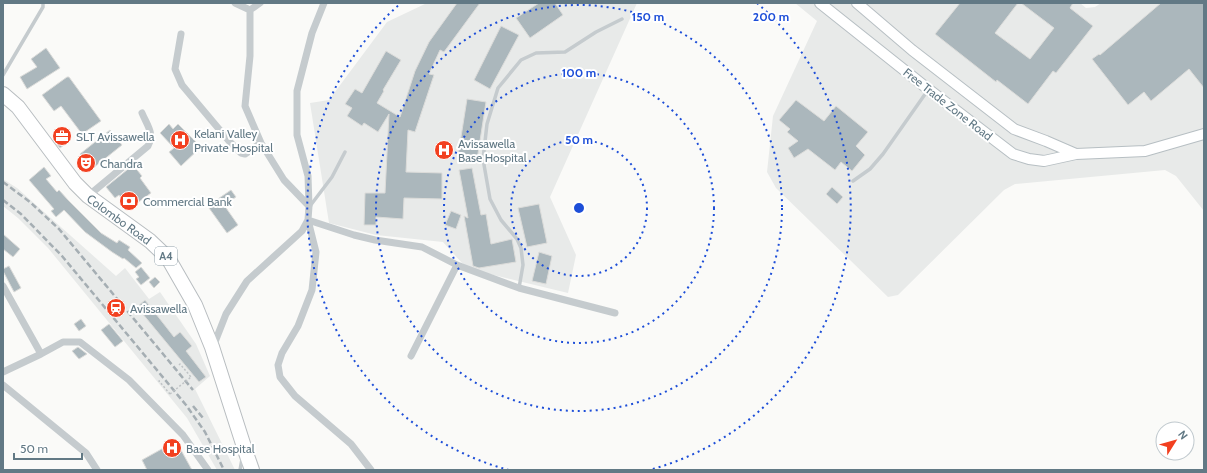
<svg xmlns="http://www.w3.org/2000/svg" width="1207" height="473" viewBox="0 0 1207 473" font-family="Cabin,sans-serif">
<rect width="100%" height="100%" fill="#fafaf8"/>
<path fill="#e8eae9" d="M427,3H637L550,197L576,255L568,293L473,270L462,263L443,242L376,235L329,223L310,103L329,100L387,22Z
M795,3H1080L1086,8L1095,7L1101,3H1204V211L1176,176L1165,170L1015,184L1004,190L898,295L888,297L776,188L767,172L773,116L817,21Z
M3,179L17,188L116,276L125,268L149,299L160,292L196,344L210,376L195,389L235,470H217L187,418L48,248L18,218L3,206Z"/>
<path fill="#abb7bc" stroke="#dcdcda" d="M457,3H480L444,52L440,50L429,74L434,75L415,132L408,130L406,172L442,173V199L404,198L403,219L376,217V225H364L365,193H385L389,114L378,132L364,123L362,126L347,116L352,108L345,104L355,89L362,93L386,51L401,60L383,90L384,91L377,103L400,117L415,71L429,42Z
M539,3H555L563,15L530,38L516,18Z
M960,3H1018L995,33L1030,59L1054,28L1021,3H1073L1070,8L1093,26L1056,73L1053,71L1028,104L997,80L996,82L935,34Z
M1161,3H1204V88L1189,69L1151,101L1144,92L1128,105L1092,59L1099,54L1100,55Z
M501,26L519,35L490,89L474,80Z
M46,48L60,68L27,89L20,77L37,67L31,59Z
M67,77H69L101,121L82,134L61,106L54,111L42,95Z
M467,99L486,102L477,160L458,156Z
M796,100L824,121L836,106L868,132L856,146L865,155L852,171L841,162L835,170L808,149L794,158L788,148L798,141L787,132L790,129L779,120Z
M169,124L173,129L178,124L201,147L181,166L169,152L174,148L160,133Z
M110,130L122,145L92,169L80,154Z
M64,136L68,142L60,148L55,142Z
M133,165L142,176L140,178L151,193L129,209L119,195L115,198L106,187Z
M44,167L51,176L46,179L57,192L59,190L68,200L101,233L117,243L119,240L130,247L128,250L142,263L136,268L124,258L123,259L112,252L85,232L64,210L56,217L51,211L54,209L29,180Z
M472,168L481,215L486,214L491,244L512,239L516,262L479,268L473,266L464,216L468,218L459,170Z
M832,187L843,197L837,204L826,194Z
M231,190L236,197L224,205L238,225L227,233L209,208L213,205L212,203Z
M539,204L547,243L527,247L518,208Z
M451,211L461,215L456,229L445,225Z
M3,234L20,249L13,257L3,249Z
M539,252L552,256L546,284L532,281Z
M9,266L21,288L14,292L3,271V269Z
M141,267L150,278L141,285L136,279L139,277L135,272Z
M155,277L160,282L154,288L149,282Z
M145,300L174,337L180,332L192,346L186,351L206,377L199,382L137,307Z
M81,319L86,326L79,331L74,324Z
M109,324L123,341L115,347L101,330Z
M78,347L87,354L79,359L72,351Z
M176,441L192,470H147L142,460Z"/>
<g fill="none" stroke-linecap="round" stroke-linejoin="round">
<g stroke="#b7bfc3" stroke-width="12">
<path id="secondary" d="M820,3L928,89L1013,154L1029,159L1044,161L1076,154L1145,151L1204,134
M857,3L912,50L1014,129L1046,141L1076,154"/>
</g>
<g stroke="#b8bdc0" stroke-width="16">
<g id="highway">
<path id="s1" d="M3,94L18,107L75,183L88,196L150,241L168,258L195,305L212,347L245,450L252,470"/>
</g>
</g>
<path stroke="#bfc3c5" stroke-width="1.5" stroke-dasharray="2 2" stroke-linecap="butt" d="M179,365L180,364L191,377
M160,381H159L170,394"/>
<path stroke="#c5cbce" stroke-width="3.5" d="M3,75L43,7V3
M853,181L870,169L883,154L928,90
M310,206L332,177L345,152
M519,288L523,265L521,248L517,239L501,220L490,199L483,159L487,124L498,88L521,60L536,53L565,52L596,32L622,19
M240,470L242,459"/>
<path stroke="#c5cbce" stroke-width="7" d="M235,3L250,10V56L245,106L261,143L284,180L309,206
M250,10L260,3
M181,34L175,69L182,85L229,141L241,153L245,154L261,143
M88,196L148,146C155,134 147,125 142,113
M308,220L354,235L375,240L422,247L457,265L519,288L615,313
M308,220L316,252L312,290L298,326L282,353L278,365L280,377L295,396L351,444L371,470
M3,286L41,354
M213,347L226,314L247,281L302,231L308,220L309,206L308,176L297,135V91L312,33L324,3
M411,356L457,265
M3,372L41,354L63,342H80L129,380L183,435L208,470
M3,385L86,453L97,470"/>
<use href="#secondary" stroke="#fff" stroke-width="10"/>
<use href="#highway" stroke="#fff" stroke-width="14"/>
<path stroke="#a5aeb3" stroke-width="2.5" stroke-dasharray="6 3" stroke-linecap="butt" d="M3,182L30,202L59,229L193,390
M3,200L21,214L62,256L186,405L205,432L224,470
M193,406L203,418"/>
<path stroke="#bfc3c5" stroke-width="1.5" stroke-dasharray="2 2" stroke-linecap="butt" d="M170,394L191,377"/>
</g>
<g fill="none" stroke="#1d4ed8" stroke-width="2" stroke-dasharray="2 4">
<circle cx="579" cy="208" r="68"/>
<circle cx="579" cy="208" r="135"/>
<circle cx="579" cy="208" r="203"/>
<path d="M509 470A271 271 0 0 1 401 3M757 3A271 271 0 0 1 649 470"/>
</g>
<defs>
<g id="office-disc" transform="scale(1)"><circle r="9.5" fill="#f24020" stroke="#fff"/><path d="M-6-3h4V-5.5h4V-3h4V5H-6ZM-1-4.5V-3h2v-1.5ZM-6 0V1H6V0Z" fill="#fff"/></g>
<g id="hospital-disc" transform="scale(1)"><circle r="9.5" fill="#f24020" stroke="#fff"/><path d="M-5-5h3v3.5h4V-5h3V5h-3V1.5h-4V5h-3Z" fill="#fff"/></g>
<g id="theatre-disc" transform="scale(1)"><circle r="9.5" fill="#f24020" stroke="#fff"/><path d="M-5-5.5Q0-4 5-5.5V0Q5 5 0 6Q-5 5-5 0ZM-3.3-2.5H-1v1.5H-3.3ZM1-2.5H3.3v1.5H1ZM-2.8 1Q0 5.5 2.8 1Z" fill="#fff"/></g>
<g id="bank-disc" transform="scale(1)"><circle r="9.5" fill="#f24020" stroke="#fff"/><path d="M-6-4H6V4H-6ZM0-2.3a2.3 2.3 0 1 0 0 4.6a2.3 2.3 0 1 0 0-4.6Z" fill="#fff"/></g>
<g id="station-disc" transform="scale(1)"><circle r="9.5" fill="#f24020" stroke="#fff"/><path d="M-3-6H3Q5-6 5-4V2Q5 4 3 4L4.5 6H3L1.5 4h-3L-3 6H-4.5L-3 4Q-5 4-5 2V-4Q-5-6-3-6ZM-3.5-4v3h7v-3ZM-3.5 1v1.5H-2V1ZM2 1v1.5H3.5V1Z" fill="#fff"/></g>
</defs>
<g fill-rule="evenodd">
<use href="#office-disc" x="62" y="136"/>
<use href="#hospital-disc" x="180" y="140"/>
<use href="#hospital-disc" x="444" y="150"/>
<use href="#theatre-disc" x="86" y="163"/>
<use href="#bank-disc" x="129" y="201"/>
<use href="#station-disc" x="116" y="308"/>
<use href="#hospital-disc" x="172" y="448"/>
</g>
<g text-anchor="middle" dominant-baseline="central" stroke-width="4" stroke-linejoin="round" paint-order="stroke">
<rect fill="#fff" stroke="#91a1aa" stroke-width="1" x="155" y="247" width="22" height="18" rx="3"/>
<g font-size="11" font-weight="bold" fill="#627985">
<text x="166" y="256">A4</text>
</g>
<g font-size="12" fill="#627985" stroke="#fff">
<text transform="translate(948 104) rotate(38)">Free Trade Zone Road</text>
<text stroke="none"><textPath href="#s1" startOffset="172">Colombo Road</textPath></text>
</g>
<g font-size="12" fill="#627985" stroke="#fff" text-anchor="start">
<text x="194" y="133">Kelani Valley<tspan x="194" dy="14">Private Hospital</tspan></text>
<text x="76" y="136">SLT Avissawella</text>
<text x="458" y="143">Avissawella<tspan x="458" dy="14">Base Hospital</tspan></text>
<text x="100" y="163">Chandra</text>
<text x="143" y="201">Commercial Bank</text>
<text x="130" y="308">Avissawella</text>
<text x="186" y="448">Base Hospital</text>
</g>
</g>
<circle cx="579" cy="208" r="6" fill="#1d4ed8" stroke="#fff" stroke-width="2"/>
<g font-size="12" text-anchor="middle" font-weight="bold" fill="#1d4ed8" stroke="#fff" stroke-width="4" stroke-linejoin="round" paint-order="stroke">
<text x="771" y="21">200 m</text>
<text x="648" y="21">150 m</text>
<text x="579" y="77">100 m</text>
<text x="579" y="144">50 m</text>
</g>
<rect width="1207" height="473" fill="none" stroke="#627985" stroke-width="8"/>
<g transform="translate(1175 441) rotate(53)"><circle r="19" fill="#ffffff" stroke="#c0c9ce"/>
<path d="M0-3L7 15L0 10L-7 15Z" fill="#f24020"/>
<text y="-6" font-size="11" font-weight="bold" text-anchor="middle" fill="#627985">N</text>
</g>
<path d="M14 453v6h68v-6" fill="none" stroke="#627985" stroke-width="2"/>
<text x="20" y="453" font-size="12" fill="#627985" stroke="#ffffff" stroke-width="3" paint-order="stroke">50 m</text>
</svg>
